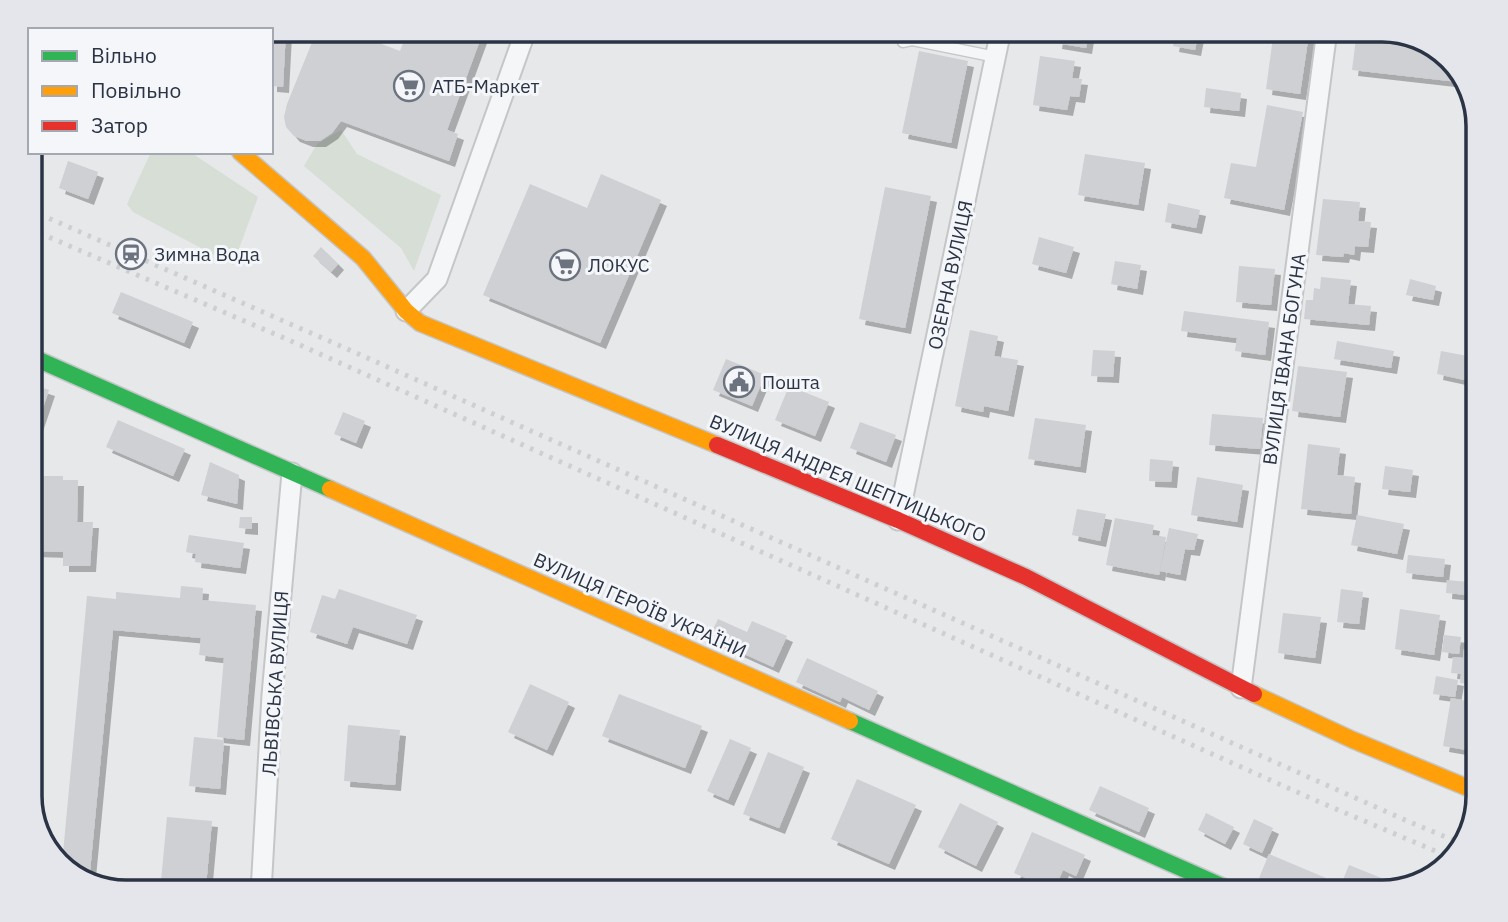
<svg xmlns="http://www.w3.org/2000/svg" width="1508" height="922" viewBox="0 0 1508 922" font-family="'IBM Plex Sans',sans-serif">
<defs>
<filter id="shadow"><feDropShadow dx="6" dy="6" stdDeviation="0" flood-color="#0004"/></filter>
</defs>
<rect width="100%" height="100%" fill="#e6e8ea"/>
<path fill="#d6ded6" d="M341,130L357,154L441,195L414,271L401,248L304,166L317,144Z
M151,152H190L258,197L233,265L133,212L127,204Z"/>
<path fill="#ced0d3" filter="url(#shadow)" d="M271,30H286L283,87L271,86Z
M317,30H375L371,40L400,51L408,30H476L483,32L447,130L458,134L449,161L341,121L332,133L320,141H307L294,136L286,127L284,117L287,104Z
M1058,30H1089L1086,48L1056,43Z
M1176,30H1199L1195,50L1173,46Z
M1274,30L1309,34L1300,94L1266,89Z
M1357,30H1382L1431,43L1465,77L1467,83L1352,70Z
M919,51L968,61L951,143L902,133Z
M1040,56L1075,61L1072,78L1082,79L1079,97L1070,96L1067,110L1033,105Z
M1206,88L1241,93L1239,111L1204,107Z
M1267,105L1303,112L1284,210L1224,198L1231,163L1256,167Z
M1085,154L1145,163L1138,205L1078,195Z
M68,161L98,172L88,199L59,188Z
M601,174L661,200L600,343L483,295L530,184L587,208Z
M885,187L931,196L905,328L859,319Z
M1323,199L1360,202L1358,221L1371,222L1368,247L1355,246L1354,255L1344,253L1343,257L1316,255Z
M1168,203L1200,210L1196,228L1165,222Z
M1039,237L1074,247L1066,273L1032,264Z
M321,247L338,264L331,272L313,256Z
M1115,261L1141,265L1137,289L1111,284Z
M1239,266L1275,269L1271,305L1236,302Z
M1321,277L1351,280L1348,304L1371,306L1369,325L1304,319L1306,300H1313L1314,288L1320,289Z
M1410,279L1436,286L1433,300L1406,295Z
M121,292L193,322L184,343L112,313Z
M1184,311L1269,322L1265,355L1235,351L1237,338L1181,331Z
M970,330L998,336L994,356L1018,360L1008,411L984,406L983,412L955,406Z
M1337,341L1394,351L1391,368L1334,359Z
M1093,350L1115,351L1113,377L1091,376Z
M1441,351L1478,358V383L1437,374Z
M726,359L765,375L752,406L713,390Z
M1298,366L1347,372L1340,417L1292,411Z
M30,384L49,390L30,446Z
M789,386L829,402L815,436L775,420Z
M343,412L365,421L356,443L334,434Z
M1212,414L1263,418L1260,449L1209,445Z
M1035,418L1086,425L1080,467L1028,459Z
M118,420L185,449L173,476L106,447Z
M860,422L896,435L886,462L850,448Z
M1308,444L1340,448L1337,475L1355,477L1351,514L1301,509Z
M1150,459L1173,461L1171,482L1149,481Z
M210,462L239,475L237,504L201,495Z
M1385,466L1413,470L1410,492L1382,489Z
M30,476H63V480H78L77,522H93L90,566H63V552L30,551Z
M1197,477L1243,485L1237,522L1191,515Z
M1077,509L1106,514L1100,541L1072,535Z
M1357,515L1404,524L1397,554L1351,545Z
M240,517H252V529L239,528Z
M1115,518L1154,525L1152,535L1166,537L1159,575L1106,565Z
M1169,528L1198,534L1194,550L1185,549L1180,575L1160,571Z
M189,535L244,543L240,568L195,562L196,554L186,552Z
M1408,555L1445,559L1443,577L1406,573Z
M1447,580L1469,582L1468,595L1446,593Z
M181,586L203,588L202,600L256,605L244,740L217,737L224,658L199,655L201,638L113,630L89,882L77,879L62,864L87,596L116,599V592L180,598Z
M339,589L417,615L407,644L353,627L347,644L310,632L322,595L335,599Z
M1341,589L1363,592L1359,624L1337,622Z
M1472,592L1478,593V626L1469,625Z
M1400,609L1440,615L1434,655L1395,649Z
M1283,613L1321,617L1315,658L1278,653Z
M718,619L747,632L752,621L787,636L773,667L709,638Z
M1444,635L1461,637L1459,654L1442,652Z
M1464,649L1478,650V685L1460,683L1461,674L1451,673L1453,657L1463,658Z
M807,658L878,691L869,710L842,697L840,702L796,682Z
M1436,676L1458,680L1455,697L1433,694Z
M530,684L569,702L547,750L508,732Z
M619,694L702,726L685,768L602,736Z
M1451,698L1472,702L1469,717L1478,718V752L1443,746Z
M348,725L400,730L395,785L344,781Z
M194,737L224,740L220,789L189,786Z
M730,739L751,748L728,800L707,791Z
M768,752L804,767L779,828L743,814Z
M857,779L916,805L889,864L831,839Z
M1100,786L1149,808L1139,832L1089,810Z
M960,803L998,822L976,866L938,847Z
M1206,813L1234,827L1225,844L1198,830Z
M167,817L212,821L206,886H214L213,892H160Z
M1254,819L1273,828L1262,853L1243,844Z
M1032,832L1085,855L1076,876L1063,870L1054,890L1014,873Z
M1269,854L1326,878L1320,892H1293L1259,878Z
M1349,865L1384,879L1379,892H1338Z"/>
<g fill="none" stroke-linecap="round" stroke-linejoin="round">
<g stroke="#c4c6c8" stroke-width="13">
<path id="lane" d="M903,42L912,40L996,57
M262,890L281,892"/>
</g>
<g stroke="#c4c6c8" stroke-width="23">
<path id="street" d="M406,311L437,279L526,30
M898,520L1001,30
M1241,688L1327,30
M261,892L272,695L292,473"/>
</g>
<g stroke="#c4c6c8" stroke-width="19">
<path id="fast" d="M30,356L330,489
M850,721L1235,892"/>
</g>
<g stroke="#c4c6c8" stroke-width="19">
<path id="slow" d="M240,152L363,258L406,311L420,323L717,445
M330,489L850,721
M1254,694L1353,740L1478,792"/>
</g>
<g stroke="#c4c6c8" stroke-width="19">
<path id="jam" d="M717,445L898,520L1026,577L1254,694"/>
</g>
<use href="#lane" stroke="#f5f6f7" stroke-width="10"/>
<use href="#street" stroke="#f5f6f7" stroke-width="19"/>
<use href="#fast" stroke="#30b455" stroke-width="16"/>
<use href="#slow" stroke="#ff9f0a" stroke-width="16"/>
<use href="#jam" stroke="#e5322d" stroke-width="16"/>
<path stroke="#cecfd2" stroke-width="5" stroke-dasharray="3.5 7" stroke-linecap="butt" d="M30,210L336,344L1405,820L1465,845
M30,229L291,341L1317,801L1452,858"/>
</g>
<defs>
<g id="supermarket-ring" transform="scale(1.575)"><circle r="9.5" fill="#f4f6f9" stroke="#6c737f" stroke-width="1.5"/><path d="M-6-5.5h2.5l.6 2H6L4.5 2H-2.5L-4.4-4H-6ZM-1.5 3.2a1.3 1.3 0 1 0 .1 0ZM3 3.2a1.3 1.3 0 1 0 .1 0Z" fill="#6c737f"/></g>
<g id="station-ring" transform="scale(1.575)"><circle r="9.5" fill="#f4f6f9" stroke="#6c737f" stroke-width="1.5"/><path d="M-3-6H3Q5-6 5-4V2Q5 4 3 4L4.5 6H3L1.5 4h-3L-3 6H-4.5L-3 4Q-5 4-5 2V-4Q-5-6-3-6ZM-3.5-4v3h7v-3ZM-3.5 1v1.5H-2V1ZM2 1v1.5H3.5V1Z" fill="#6c737f"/></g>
<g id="civic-ring" transform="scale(1.575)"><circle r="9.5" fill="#f4f6f9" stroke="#6c737f" stroke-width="1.5"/><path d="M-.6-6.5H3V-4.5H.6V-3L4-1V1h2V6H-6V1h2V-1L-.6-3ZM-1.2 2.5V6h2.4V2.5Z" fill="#6c737f"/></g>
</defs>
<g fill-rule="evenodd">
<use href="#supermarket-ring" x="409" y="86"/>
<use href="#station-ring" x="131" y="254"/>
<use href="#supermarket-ring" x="565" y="265"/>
<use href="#civic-ring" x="739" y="382"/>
</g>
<g text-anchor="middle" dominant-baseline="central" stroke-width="6" stroke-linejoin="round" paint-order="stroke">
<g font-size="19" fill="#2b3445" stroke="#f4f6f9" text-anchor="start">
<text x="432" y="86">АТБ-Маркет</text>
<text x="154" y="254">Зимна Вода</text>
<text x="588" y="265">ЛОКУС</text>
<text x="762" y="382">Пошта</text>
</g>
<g font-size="19" fill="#2b3445" stroke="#f4f6f9">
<text transform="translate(950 275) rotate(-78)">ОЗЕРНА ВУЛИЦЯ</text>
<text transform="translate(1284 359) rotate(-82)">ВУЛИЦЯ ІВАНА БОГУНА</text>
<text transform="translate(848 478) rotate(23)">ВУЛИЦЯ АНДРЕЯ ШЕПТИЦЬКОГО</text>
<text transform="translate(640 605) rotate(24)">ВУЛИЦЯ ГЕРОЇВ УКРАЇНИ</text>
<text transform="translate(275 683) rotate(-86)">ЛЬВІВСЬКА ВУЛИЦЯ</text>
</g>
</g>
<path d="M0 0H1508V922H0ZM126 42H1382A84 84 0 0 1 1466 126V796A84 84 0 0 1 1382 880H126A84 84 0 0 1 42 796V126A84 84 0 0 1 126 42Z" fill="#e4e6eb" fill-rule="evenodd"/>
<path fill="none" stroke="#2b3445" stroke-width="3.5" d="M126 42H1382A84 84 0 0 1 1466 126V796A84 84 0 0 1 1382 880H126A84 84 0 0 1 42 796V126A84 84 0 0 1 126 42Z"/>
<rect x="28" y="28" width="245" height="126" fill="#f4f6f9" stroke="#a4a8b1" stroke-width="2"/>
<rect x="42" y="51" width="35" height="10" fill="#30b455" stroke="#a4a8b1" stroke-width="2"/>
<text x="91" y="63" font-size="21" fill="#2b3445">Вільно</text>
<rect x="42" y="86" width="35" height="10" fill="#ff9f0a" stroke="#a4a8b1" stroke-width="2"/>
<text x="91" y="98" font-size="21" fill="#2b3445">Повільно</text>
<rect x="42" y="121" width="35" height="10" fill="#e5322d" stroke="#a4a8b1" stroke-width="2"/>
<text x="91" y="133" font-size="21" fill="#2b3445">Затор</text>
</svg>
